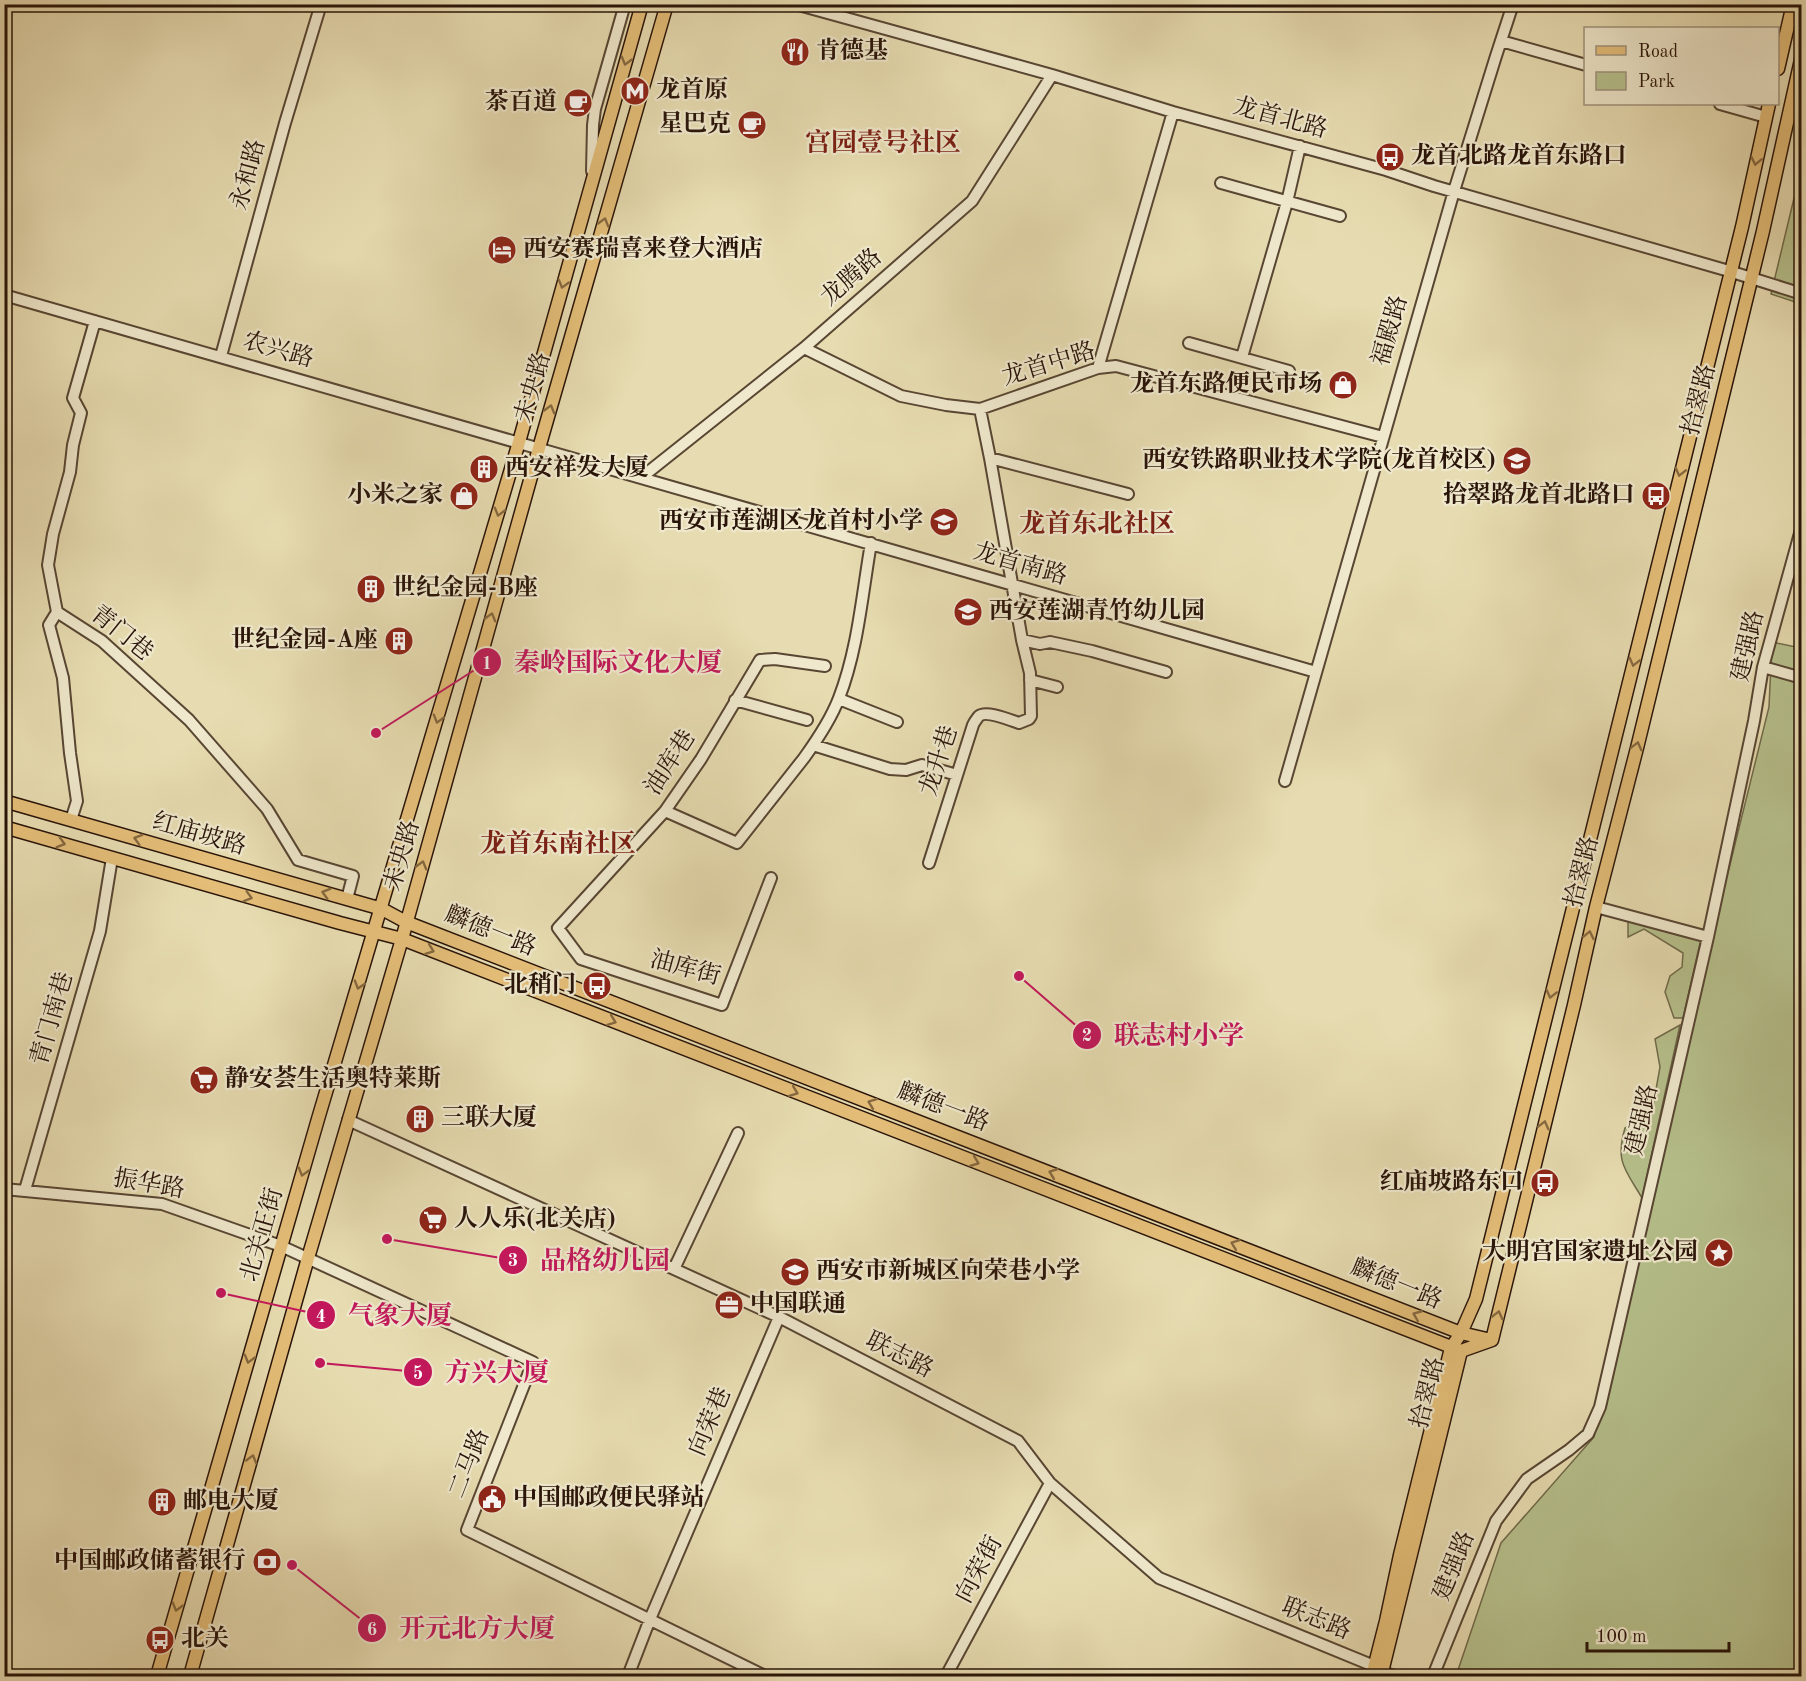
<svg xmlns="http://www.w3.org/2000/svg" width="1806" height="1681" viewBox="0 0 1806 1681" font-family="'Old Standard TT','Noto Serif SC',serif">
<rect width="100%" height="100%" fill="#e7dcb1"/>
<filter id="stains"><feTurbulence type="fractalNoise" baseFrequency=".00333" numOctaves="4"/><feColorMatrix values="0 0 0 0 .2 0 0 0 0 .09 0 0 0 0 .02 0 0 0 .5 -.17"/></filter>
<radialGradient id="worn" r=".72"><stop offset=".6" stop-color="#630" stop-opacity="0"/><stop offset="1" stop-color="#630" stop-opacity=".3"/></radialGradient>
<path fill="#b6c08c" stroke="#706a4a" stroke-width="1.5" d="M1801,169V304L1771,294Z
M1772,642L1801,648V1676H1456L1501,1543L1594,1437L1679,1070L1769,707Z
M1628,919L1701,939L1683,1018H1674L1665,992L1670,976L1682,967L1683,953L1644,929L1628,937Z
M1680,1025L1642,1198C1625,1169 1615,1162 1625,1128L1652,1112L1660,1067L1655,1039Z"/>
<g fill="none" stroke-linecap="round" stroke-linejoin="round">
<g stroke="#584633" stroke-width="14">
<path id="minor" d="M795,4L1052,75L1173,112L1386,170L1434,186L1729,271L1802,294
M1501,41L1586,65
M1720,104L1766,117
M592,171L593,125L595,109L625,4
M1221,183L1340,216
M4,295L1316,672
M95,321L73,398L81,413L73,445L70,472L53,534L48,565L57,612L102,641L189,720L267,809L298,860L353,876L347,899
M1189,343L1289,371
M804,348L901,396L946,405L980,409L1098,368L1116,366L1383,437
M221,356L285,123L321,4
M1242,357L1287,202L1300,146
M1098,368L1173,112
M990,458L1128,494
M642,477L804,348L972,201L1052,75
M57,612L49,625L63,678L70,753L77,801L71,820
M1022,640L1040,644L1050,642L1092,651L1166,672
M1763,667L1802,678
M1030,680L1057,687
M839,699L897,722
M735,700L807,720
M813,745L890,769L906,770L922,765L957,775
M1285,781L1454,191L1496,56L1513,4
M665,811L737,843L804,758C817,740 831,719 839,698C858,649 862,595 871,543
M929,863L973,725C973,724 978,717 979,716C986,710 1010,720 1019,723L1029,719L1031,716L1030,673L1022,640L990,458L980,409
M771,878L722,1005L581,959L558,928L665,811L701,759L760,660L775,659L825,666
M1596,907L1708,937
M348,1120L779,1317L1018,1441L1050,1483L1159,1578L1374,1666L1382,1672L1394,1676
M4,1189L162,1204L281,1246L533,1362L467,1530L765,1676
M25,1190L100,931L112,858
M674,1269L738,1133
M628,1676L650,1619L779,1317
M946,1676L1050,1483
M1433,1676L1496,1521L1527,1479L1569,1450L1588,1434L1600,1407L1708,937L1754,721L1763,667L1802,526"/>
</g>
<g stroke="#291409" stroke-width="15">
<path id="major" d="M1778,69L1793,4
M4,801L382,909L406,922L1461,1333L1491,1340
M4,827L340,923L402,939L1459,1350
M157,1676L318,1119L519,442L642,4
M190,1676L308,1258L402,939L539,448L667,4
M1372,1676L1386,1621L1400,1555L1451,1348L1461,1333L1476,1299L1742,227L1769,104
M1381,1676L1461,1351L1492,1340L1574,1005L1596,907L1637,748L1763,231L1802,55"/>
</g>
<use href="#minor" stroke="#efe8cc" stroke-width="10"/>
<use href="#major" stroke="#e4be78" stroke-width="12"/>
</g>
<defs><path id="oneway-chevron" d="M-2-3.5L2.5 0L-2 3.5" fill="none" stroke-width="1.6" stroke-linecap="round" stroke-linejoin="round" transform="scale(1.5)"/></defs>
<g stroke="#866940">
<use href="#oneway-chevron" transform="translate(626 61) rotate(106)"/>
<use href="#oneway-chevron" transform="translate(1756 161) rotate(102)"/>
<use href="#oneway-chevron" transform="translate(604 222) rotate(-74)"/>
<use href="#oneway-chevron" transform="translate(563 284) rotate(106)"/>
<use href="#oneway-chevron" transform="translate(550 409) rotate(-74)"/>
<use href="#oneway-chevron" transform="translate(1680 472) rotate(104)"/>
<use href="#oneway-chevron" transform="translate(499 512) rotate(106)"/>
<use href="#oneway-chevron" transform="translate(491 617) rotate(-74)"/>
<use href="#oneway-chevron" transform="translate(1634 662) rotate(104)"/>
<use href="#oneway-chevron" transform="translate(438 719) rotate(106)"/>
<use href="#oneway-chevron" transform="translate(1637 746) rotate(-76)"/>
<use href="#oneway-chevron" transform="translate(138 839) rotate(-164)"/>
<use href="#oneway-chevron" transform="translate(61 843) rotate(16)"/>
<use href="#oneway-chevron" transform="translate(422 865) rotate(-74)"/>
<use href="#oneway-chevron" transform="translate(326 893) rotate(-164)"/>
<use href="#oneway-chevron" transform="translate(248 897) rotate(16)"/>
<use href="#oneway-chevron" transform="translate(1589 935) rotate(-78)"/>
<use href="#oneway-chevron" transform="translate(430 950) rotate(21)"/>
<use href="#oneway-chevron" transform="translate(359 985) rotate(107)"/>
<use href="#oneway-chevron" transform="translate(1551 994) rotate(104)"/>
<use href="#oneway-chevron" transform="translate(612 1021) rotate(21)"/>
<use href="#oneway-chevron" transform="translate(794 1092) rotate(21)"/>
<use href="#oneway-chevron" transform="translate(872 1103) rotate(-159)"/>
<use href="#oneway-chevron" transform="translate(1544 1125) rotate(-76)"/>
<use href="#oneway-chevron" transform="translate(975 1162) rotate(21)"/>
<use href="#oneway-chevron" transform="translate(303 1172) rotate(106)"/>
<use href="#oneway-chevron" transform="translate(1053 1173) rotate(-159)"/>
<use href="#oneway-chevron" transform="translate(1235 1244) rotate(-159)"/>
<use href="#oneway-chevron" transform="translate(1417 1315) rotate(-158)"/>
<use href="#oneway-chevron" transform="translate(1498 1315) rotate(-76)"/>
<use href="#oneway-chevron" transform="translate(249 1359) rotate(106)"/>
<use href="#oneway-chevron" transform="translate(252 1459) rotate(-74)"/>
<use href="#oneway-chevron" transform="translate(177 1607) rotate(106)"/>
</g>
<defs>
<g id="restaurant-disc" transform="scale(1.5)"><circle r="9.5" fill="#8f2418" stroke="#efe8cc"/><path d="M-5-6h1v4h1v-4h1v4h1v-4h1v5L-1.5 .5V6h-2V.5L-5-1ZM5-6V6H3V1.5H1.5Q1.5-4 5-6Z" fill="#fff"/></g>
<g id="metro-disc" transform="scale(1.5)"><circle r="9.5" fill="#8f2418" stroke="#efe8cc"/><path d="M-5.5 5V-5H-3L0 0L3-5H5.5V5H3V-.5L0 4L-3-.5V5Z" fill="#fff"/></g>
<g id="cafe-disc" transform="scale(1.5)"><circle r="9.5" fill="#8f2418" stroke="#efe8cc"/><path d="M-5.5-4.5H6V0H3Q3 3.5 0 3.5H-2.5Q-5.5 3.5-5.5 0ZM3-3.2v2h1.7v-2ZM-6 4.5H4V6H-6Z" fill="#fff"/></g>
<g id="bus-disc" transform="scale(1.5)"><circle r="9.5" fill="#8f2418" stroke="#efe8cc"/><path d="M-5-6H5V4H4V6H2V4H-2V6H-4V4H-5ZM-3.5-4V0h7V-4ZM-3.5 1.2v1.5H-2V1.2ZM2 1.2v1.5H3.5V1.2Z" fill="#fff"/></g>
<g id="hotel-disc" transform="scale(1.5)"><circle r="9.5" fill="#8f2418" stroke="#efe8cc"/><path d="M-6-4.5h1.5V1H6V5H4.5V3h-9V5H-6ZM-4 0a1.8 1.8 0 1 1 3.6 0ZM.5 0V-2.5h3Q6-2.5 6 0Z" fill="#fff"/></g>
<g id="shop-disc" transform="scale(1.5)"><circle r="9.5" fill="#8f2418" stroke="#efe8cc"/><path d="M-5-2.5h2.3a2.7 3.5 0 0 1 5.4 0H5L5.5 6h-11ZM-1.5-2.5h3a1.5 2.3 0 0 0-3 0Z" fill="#fff"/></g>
<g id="university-disc" transform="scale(1.5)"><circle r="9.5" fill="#8f2418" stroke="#efe8cc"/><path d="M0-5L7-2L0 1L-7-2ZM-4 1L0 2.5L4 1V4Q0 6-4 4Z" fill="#fff"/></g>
<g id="building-disc" transform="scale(1.5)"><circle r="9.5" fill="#8f2418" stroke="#efe8cc"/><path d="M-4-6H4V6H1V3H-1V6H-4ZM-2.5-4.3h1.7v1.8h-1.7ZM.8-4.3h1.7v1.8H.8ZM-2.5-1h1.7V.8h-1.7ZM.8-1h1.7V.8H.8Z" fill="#fff"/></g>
<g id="school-disc" transform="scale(1.5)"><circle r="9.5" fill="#8f2418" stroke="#efe8cc"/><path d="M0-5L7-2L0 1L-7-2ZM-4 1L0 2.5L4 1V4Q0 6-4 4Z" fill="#fff"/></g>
<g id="supermarket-disc" transform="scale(1.5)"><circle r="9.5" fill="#8f2418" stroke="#efe8cc"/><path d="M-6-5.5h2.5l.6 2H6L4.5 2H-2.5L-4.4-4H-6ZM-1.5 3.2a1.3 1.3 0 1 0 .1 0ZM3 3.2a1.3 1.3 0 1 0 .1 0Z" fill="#fff"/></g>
<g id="sight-disc" transform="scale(1.5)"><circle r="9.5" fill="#8f2418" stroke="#efe8cc"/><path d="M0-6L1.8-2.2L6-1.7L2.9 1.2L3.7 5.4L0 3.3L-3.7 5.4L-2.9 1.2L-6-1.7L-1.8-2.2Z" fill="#fff"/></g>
<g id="office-disc" transform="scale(1.5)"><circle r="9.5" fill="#8f2418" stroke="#efe8cc"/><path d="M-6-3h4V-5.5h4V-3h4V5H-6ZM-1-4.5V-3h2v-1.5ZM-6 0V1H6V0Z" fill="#fff"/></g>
<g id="civic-disc" transform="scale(1.5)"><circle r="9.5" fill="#8f2418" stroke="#efe8cc"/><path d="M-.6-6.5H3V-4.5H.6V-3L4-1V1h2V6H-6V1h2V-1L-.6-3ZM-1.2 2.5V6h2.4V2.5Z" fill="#fff"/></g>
<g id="bank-disc" transform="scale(1.5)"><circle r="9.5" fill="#8f2418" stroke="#efe8cc"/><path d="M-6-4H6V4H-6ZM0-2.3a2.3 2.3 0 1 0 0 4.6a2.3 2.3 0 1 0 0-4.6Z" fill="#fff"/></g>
</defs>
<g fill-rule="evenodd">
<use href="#restaurant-disc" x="795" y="52"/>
<use href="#metro-disc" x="635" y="91"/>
<use href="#cafe-disc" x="578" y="103"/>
<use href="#cafe-disc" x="752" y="125"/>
<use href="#bus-disc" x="1390" y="157"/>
<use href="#hotel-disc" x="502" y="250"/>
<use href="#shop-disc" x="1343" y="385"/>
<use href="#university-disc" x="1517" y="461"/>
<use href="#building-disc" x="484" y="469"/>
<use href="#shop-disc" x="464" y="496"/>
<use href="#bus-disc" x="1656" y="496"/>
<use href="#school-disc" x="944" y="522"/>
<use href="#building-disc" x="371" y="589"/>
<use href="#school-disc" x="968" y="612"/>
<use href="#building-disc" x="399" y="641"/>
<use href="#bus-disc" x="597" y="986"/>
<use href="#supermarket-disc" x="204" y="1080"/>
<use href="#building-disc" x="420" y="1119"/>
<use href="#bus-disc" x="1545" y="1183"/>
<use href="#supermarket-disc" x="433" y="1220"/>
<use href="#sight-disc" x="1719" y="1253"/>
<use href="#school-disc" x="795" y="1272"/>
<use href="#office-disc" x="729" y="1305"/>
<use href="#civic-disc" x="492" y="1499"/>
<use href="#building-disc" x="162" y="1502"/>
<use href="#bank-disc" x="267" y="1562"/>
<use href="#bus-disc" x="160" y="1640"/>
</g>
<g text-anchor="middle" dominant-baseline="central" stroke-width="4.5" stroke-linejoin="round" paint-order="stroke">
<g font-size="24" font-weight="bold" fill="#291409" stroke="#efe8cc" text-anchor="start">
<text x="816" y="52">肯德基</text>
<text x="656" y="91">龙首原</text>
<text x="557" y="103" text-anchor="end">茶百道</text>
<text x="731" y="125" text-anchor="end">星巴克</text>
<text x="1411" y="157">龙首北路龙首东路口</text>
<text x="523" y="250">西安赛瑞喜来登大酒店</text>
<text x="1322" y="385" text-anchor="end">龙首东路便民市场</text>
<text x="1496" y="461" text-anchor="end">西安铁路职业技术学院(龙首校区)</text>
<text x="505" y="469">西安祥发大厦</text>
<text x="443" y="496" text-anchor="end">小米之家</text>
<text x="1635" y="496" text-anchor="end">拾翠路龙首北路口</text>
<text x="923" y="522" text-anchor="end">西安市莲湖区龙首村小学</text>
<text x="392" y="589">世纪金园-B座</text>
<text x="989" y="612">西安莲湖青竹幼儿园</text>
<text x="378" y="641" text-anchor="end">世纪金园-A座</text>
<text x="576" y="986" text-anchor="end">北稍门</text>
<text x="225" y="1080">静安荟生活奥特莱斯</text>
<text x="441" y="1119">三联大厦</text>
<text x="1524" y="1183" text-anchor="end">红庙坡路东口</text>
<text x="454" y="1220">人人乐(北关店)</text>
<text x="1698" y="1253" text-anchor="end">大明宫国家遗址公园</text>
<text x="816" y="1272">西安市新城区向荣巷小学</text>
<text x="750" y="1305">中国联通</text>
<text x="513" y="1499">中国邮政便民驿站</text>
<text x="183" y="1502">邮电大厦</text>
<text x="246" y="1562" text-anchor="end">中国邮政储蓄银行</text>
<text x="181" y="1640">北关</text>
</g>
<g font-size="24" fill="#291409" stroke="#efe8cc">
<text transform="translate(1280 119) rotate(15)">龙首北路</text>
<text transform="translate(249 175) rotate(-75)">永和路</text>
<text transform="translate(852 278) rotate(-42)">龙腾路</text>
<text transform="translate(1391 331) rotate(-74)">福殿路</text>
<text transform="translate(278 351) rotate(16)">农兴路</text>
<text transform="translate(1049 365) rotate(-17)">龙首中路</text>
<text transform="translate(534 388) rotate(-74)">未央路</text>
<text transform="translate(1700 400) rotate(-76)">拾翠路</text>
<text transform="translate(1020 565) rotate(16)">龙首南路</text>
<text transform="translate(121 634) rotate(39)">青门巷</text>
<text transform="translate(1749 646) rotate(-77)">建强路</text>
<text transform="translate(940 761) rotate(-72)">龙升巷</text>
<text transform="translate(671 763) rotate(-57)">油库巷</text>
<text transform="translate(199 835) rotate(16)">红庙坡路</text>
<text transform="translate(403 856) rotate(-74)">未央路</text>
<text transform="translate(1583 872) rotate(-76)">拾翠路</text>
<text transform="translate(490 932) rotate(22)">麟德一路</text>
<text transform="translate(685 969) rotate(15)">油库街</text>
<text transform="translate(53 1019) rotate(-74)">青门南巷</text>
<text transform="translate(943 1108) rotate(21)">麟德一路</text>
<text transform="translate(1643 1120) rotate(-77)">建强路</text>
<text transform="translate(149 1185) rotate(10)">振华路</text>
<text transform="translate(263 1235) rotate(-74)">北关正街</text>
<text transform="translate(1396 1285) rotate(22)">麟德一路</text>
<text transform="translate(899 1356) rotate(27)">联志路</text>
<text transform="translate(1429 1393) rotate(-76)">拾翠路</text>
<text transform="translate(711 1422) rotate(-67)">向荣巷</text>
<text transform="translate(470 1464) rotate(-69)">二马路</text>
<text transform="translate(1455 1566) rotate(-68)">建强路</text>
<text transform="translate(980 1570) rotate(-62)">向荣街</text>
<text transform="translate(1316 1620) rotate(22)">联志路</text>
</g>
<g font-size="26" font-weight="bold" fill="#7a1f14" stroke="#efe8cc">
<text x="883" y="144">宫园壹号社区</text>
<text x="1097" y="525">龙首东北社区</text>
<text x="558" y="845">龙首东南社区</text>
</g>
</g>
<path fill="none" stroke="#c2185b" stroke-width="2" d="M376 733L487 662M1019 976L1087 1035M387 1239L513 1260M221 1293L321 1315M320 1363L418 1372M292 1565L372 1628"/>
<g fill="#c2185b" stroke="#efe8cc" stroke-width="2">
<circle cx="376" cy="733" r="6"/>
<circle cx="1019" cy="976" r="6"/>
<circle cx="387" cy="1239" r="6"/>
<circle cx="221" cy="1293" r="6"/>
<circle cx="320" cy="1363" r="6"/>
<circle cx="292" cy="1565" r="6"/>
<circle cx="487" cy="662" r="15"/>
<circle cx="1087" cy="1035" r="15"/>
<circle cx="513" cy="1260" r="15"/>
<circle cx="321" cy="1315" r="15"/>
<circle cx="418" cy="1372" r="15"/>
<circle cx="372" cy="1628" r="15"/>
</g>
<g font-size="18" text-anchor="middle" font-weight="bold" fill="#fff">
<text x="487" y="669">1</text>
<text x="1087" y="1041">2</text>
<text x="513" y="1266">3</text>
<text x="321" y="1322">4</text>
<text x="418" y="1379">5</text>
<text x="372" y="1635">6</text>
</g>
<g font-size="26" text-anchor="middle" font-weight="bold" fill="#c2185b" stroke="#efe8cc" stroke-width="4.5" stroke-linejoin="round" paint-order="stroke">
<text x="618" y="671">秦岭国际文化大厦</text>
<text x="1179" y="1044">联志村小学</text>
<text x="605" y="1269">品格幼儿园</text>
<text x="400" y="1324">气象大厦</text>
<text x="497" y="1381">方兴大厦</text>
<text x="477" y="1637">开元北方大厦</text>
</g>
<rect width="1806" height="1681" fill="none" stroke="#e7dcb1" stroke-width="24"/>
<rect x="6" y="6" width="1794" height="1669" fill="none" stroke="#291409" stroke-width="3"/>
<rect x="12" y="12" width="1782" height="1657" fill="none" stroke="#291409" stroke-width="1.5"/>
<rect x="1584" y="27" width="195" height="78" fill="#efe8cc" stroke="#a0937e" stroke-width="1.5"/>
<rect x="1596" y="46" width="30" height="9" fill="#e4be78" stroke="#a0937e" stroke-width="1.5"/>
<text x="1638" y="57" font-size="18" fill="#291409">Road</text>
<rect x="1596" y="72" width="30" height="18" fill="#b6c08c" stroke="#a0937e" stroke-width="1.5"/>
<text x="1638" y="87" font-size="18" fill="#291409">Park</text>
<path d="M1587 1642v9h142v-9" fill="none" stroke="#291409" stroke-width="3"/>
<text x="1596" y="1642" font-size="18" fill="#291409" stroke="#efe8cc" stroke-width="4.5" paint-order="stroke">100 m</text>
<rect width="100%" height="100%" filter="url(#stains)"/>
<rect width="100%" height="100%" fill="url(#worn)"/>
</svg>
